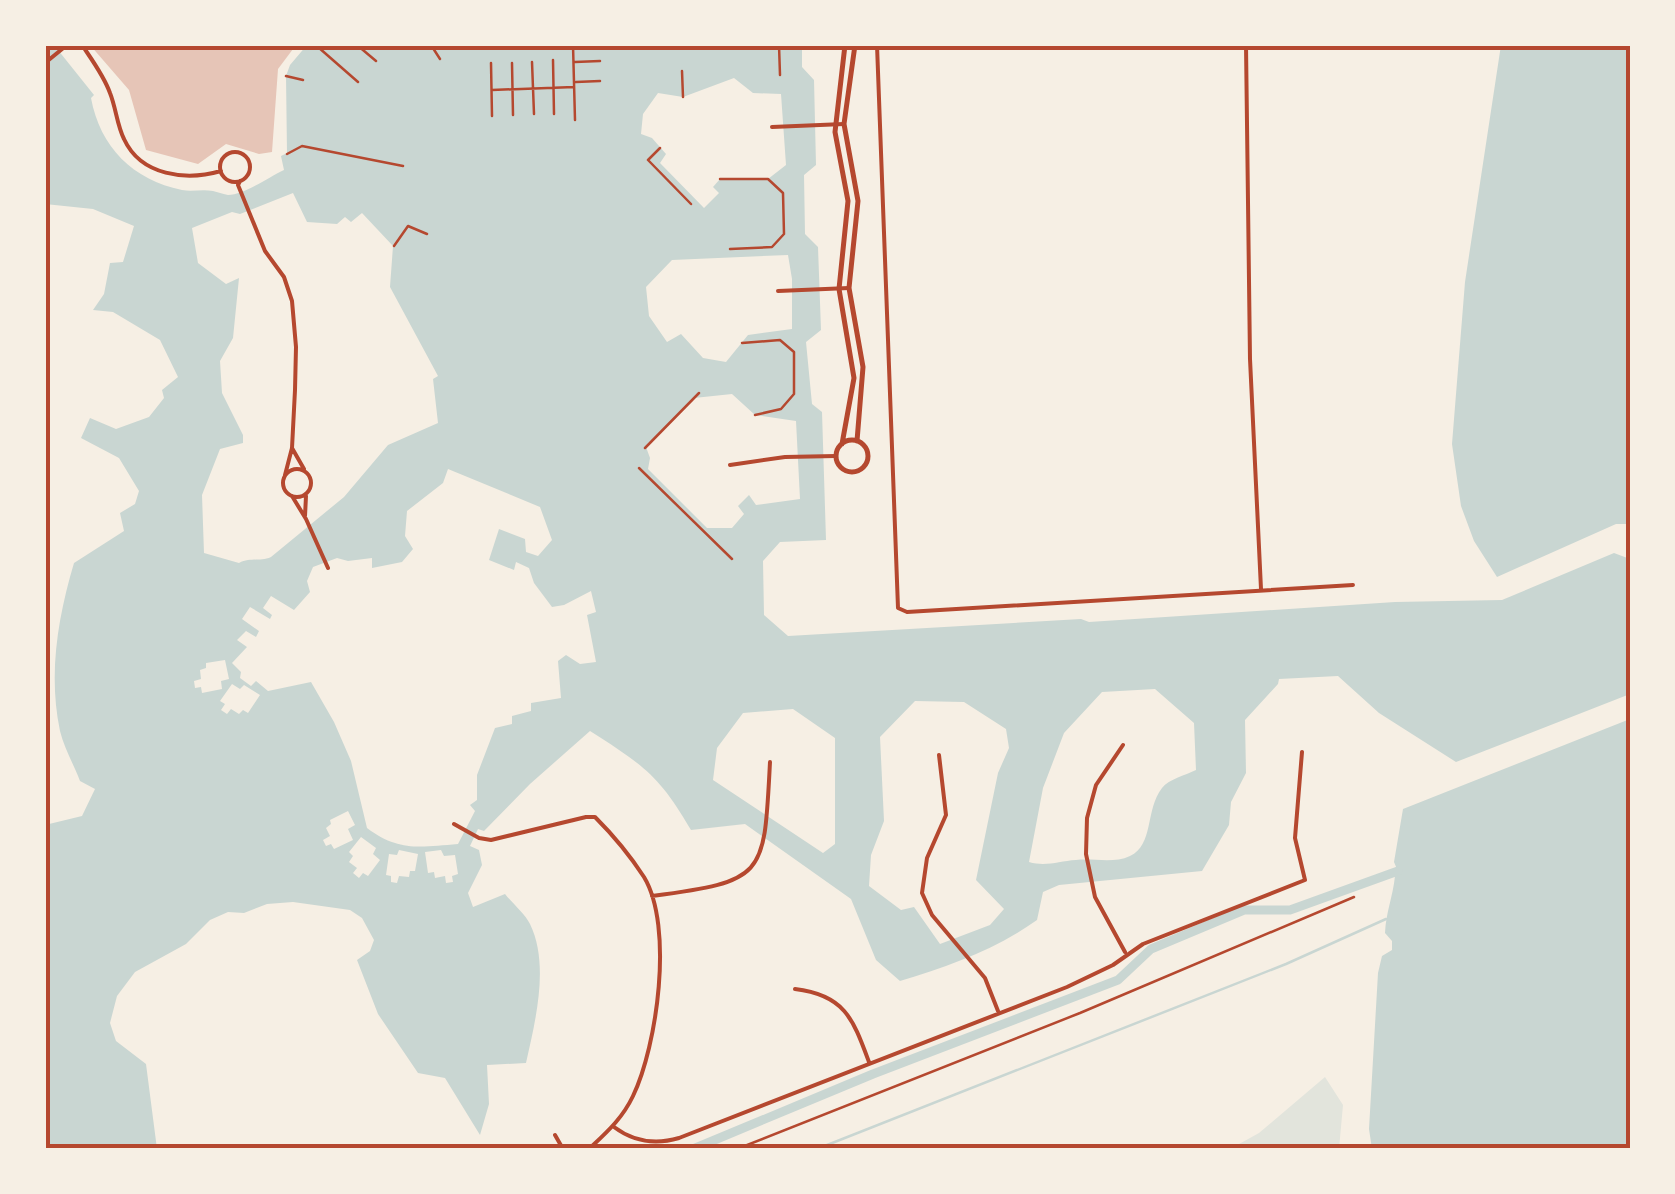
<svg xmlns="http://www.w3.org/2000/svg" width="1675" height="1194" viewBox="0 0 1675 1194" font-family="Overpass,sans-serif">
<rect width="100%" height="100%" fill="#f6efe4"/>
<path fill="#e2e4dc" d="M1325,1077L1343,1105L1339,1149H1230L1259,1133Z"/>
<path fill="#c9d6d2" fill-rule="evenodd" d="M45,45H54L94,95L91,98C100,147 133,180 182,190C192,192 202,189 213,191C218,192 222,194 228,195C244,195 269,177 284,170L281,156L287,153L286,76L290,65L307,45H802V67L814,80L816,165L804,175L805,234L818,247L821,330L806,342L812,404L822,412L826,540L780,542L763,561L764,615L788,636L1081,619L1089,622L1395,602L1502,600L1614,553L1630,559V694L1456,762L1379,713L1338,676L1279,679L1278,684L1245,720L1246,773L1231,802L1229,825L1202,871L1059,885L1043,892L1037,920C995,950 949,966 900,981L876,960L851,899L745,824L691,830C659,775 643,765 590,731L530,784L484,831L478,829L470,846L479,850L482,865L468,893L473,907L505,894C513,904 525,914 530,924C550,965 535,1022 526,1063L487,1065L489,1104L480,1135L445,1078L418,1073L378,1014L357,960L370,951L374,940L362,918L350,910L293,902L267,904L244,913L228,912L210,920L186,944L135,972L117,996L110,1023L116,1041L146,1064L157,1149H45V825L82,816L95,789L80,781C74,765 64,748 60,731C48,674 58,617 74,563L124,531L120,513L135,504L139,491L119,458L81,438L90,418L116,429L149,417L164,398L162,390L178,377L160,340L113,312L93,310L104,294L110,263L123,262L134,226L93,209L45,204ZM734,78L753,93L781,94L786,165L768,179H720L713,187L719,193L704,208L660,163L666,154L652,138L641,134L643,114L658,93L683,97ZM293,193L307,222L337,224L345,217L351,222L362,213L393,246L390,287L438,376L433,379L438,423L388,445L344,497L271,557C260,562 251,557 239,563L204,553L202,495L220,449L243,443V435L222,393L220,361L233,338L239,278L226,284L198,263L192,228L232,212L240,214ZM788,255L792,279V329L748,335L726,362L703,358L681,334L667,342L649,316L646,287L672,260ZM732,394L755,415L796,421L800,499L756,505L749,495L738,506L744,514L732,528H707L648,469L650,458L646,447L694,398ZM448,469L540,507L552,540L538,556L526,552L525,539L499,529L489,560L514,570L516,562L529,568L534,583L552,607L564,605L591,591L596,612L587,615L596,662L580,664L566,655L558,661L561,698L531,703V711L512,716V724L495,728L477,775V800L470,805L475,811L458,844C420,847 399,852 367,828L351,761L334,722L311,682L268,691L256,681L251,686L240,678L241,672L232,663L247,647L237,640L246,631L256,637L259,631L242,619L250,607L270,619L272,615L263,608L271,596L294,610L310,592L307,581L313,567L337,558L348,561L372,558V568L402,562L413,549L405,536L407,511L443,483ZM225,660L229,679L221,681L222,689L202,693L201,687L195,688L194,681L201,679L200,670L206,668V663ZM232,684L240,689L244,685L260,695L248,713L243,710L239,714L231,709L227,714L221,710L225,704L220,701ZM1155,689L1194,723L1196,770C1186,775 1169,779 1162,788C1145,810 1154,845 1130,856C1113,864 1094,858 1076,860C1059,861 1046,867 1029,862L1043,788L1064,733L1102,692ZM915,701L964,702L1006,729L1009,748L998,773L976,880L1004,909L990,925L940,944L914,907L901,910L869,886L871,855L884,821L880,737ZM793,709L835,738V844L823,853L713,780L717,748L743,713ZM348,811L355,825L348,829L353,840L334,849L331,844L326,846L323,840L330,836L326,828L331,824L330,820ZM361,837L376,848L373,854L380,860L368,876L363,873L359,878L353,873L357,868L349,862L353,856L349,852ZM399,850L418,854L415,871H410L409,877L399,876L397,883L391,882V876L386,875L389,854L397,855ZM441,850L444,856L455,855L458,874L452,876L453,882L446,883L445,876L435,878L434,872L428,873L425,852Z
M1501,45H1630V524H1616L1497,577L1474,541L1461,506L1452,444L1465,282Z
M1630,719V1149H1372L1369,1129L1378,973L1382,956L1392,950V941L1385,933C1386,912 1393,896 1395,876L1399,874L1394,862L1403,809Z"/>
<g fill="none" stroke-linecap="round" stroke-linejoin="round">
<path stroke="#c9d6d2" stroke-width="2.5" d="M817,1149L1286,964L1386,919"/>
<path stroke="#c9d6d2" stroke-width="9" d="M693,1149L873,1074L1118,980L1151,949L1244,910H1290L1398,871"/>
</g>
<path fill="#e6c5b7" d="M90,45H296L278,69L272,152L259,154L226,144L198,164L146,150L129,90Z"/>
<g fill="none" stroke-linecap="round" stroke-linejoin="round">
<path stroke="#b5482f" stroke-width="2.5" d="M357,45L376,61
M431,45L440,59
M573,45L575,120
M779,45L780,75
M318,47L358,82
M553,60L554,114
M532,62L534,114
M575,62L600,61
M491,63L492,116
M512,63L513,115
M682,71L683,97
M286,76L303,80
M576,82L600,81
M492,90L574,87
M660,148L648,160L691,204
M287,154L302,146L403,166
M720,179H768L783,193L784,234L772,247L730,249
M394,246L408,226L427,234
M742,343L780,340L794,352V394L781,409L755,415
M645,448L699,393
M639,468L732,559"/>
<path stroke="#b5482f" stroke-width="2.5" d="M737,1149L1080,1013L1354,897"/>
<path stroke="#b5482f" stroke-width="4" d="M82,45C92,60 104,76 110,93C116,108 117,125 124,139C141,176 186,181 221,171
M877,45L898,608L907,612L1353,585
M1246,45L1250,359L1261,589
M45,49L50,45
M45,63L67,45
M772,127L844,124
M220 167a15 15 0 1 1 30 0a15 15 0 1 1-30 0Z
M240,181L238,185L265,251L284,277L292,301L296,347L295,390L292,448L285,475
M778,291L849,288
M292,448L304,469
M730,465L785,457L836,456
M283 483a14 14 0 1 1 28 0a14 14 0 1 1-28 0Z
M292,496L306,519L328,568
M305,516L306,496
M1123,745L1096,785L1087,818L1086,854L1095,897L1125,952
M939,755L946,815L927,858L922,893L932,915L985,978L998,1011
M454,824L479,838L491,840L586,817H595C612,834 631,857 644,877C674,927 657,1046 633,1096C622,1119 607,1132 589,1149
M652,896C767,881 764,876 770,762
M795,989C845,995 853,1019 869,1062
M614,1127C634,1142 655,1145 679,1138L1067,987L1113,965L1143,944L1305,880L1295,838L1302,752
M555,1135L563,1149"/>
<path stroke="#b5482f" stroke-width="5" d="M855,45L844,124L858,201L849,288L863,367L857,441
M836 456a16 16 0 1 1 32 0a16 16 0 1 1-32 0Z
M842,444L854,378L839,289L848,201L835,132L845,45"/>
</g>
<rect width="1675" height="1194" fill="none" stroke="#f6efe4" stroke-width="95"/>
<rect x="48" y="48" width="1580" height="1098" fill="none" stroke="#b5482f" stroke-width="4"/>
</svg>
